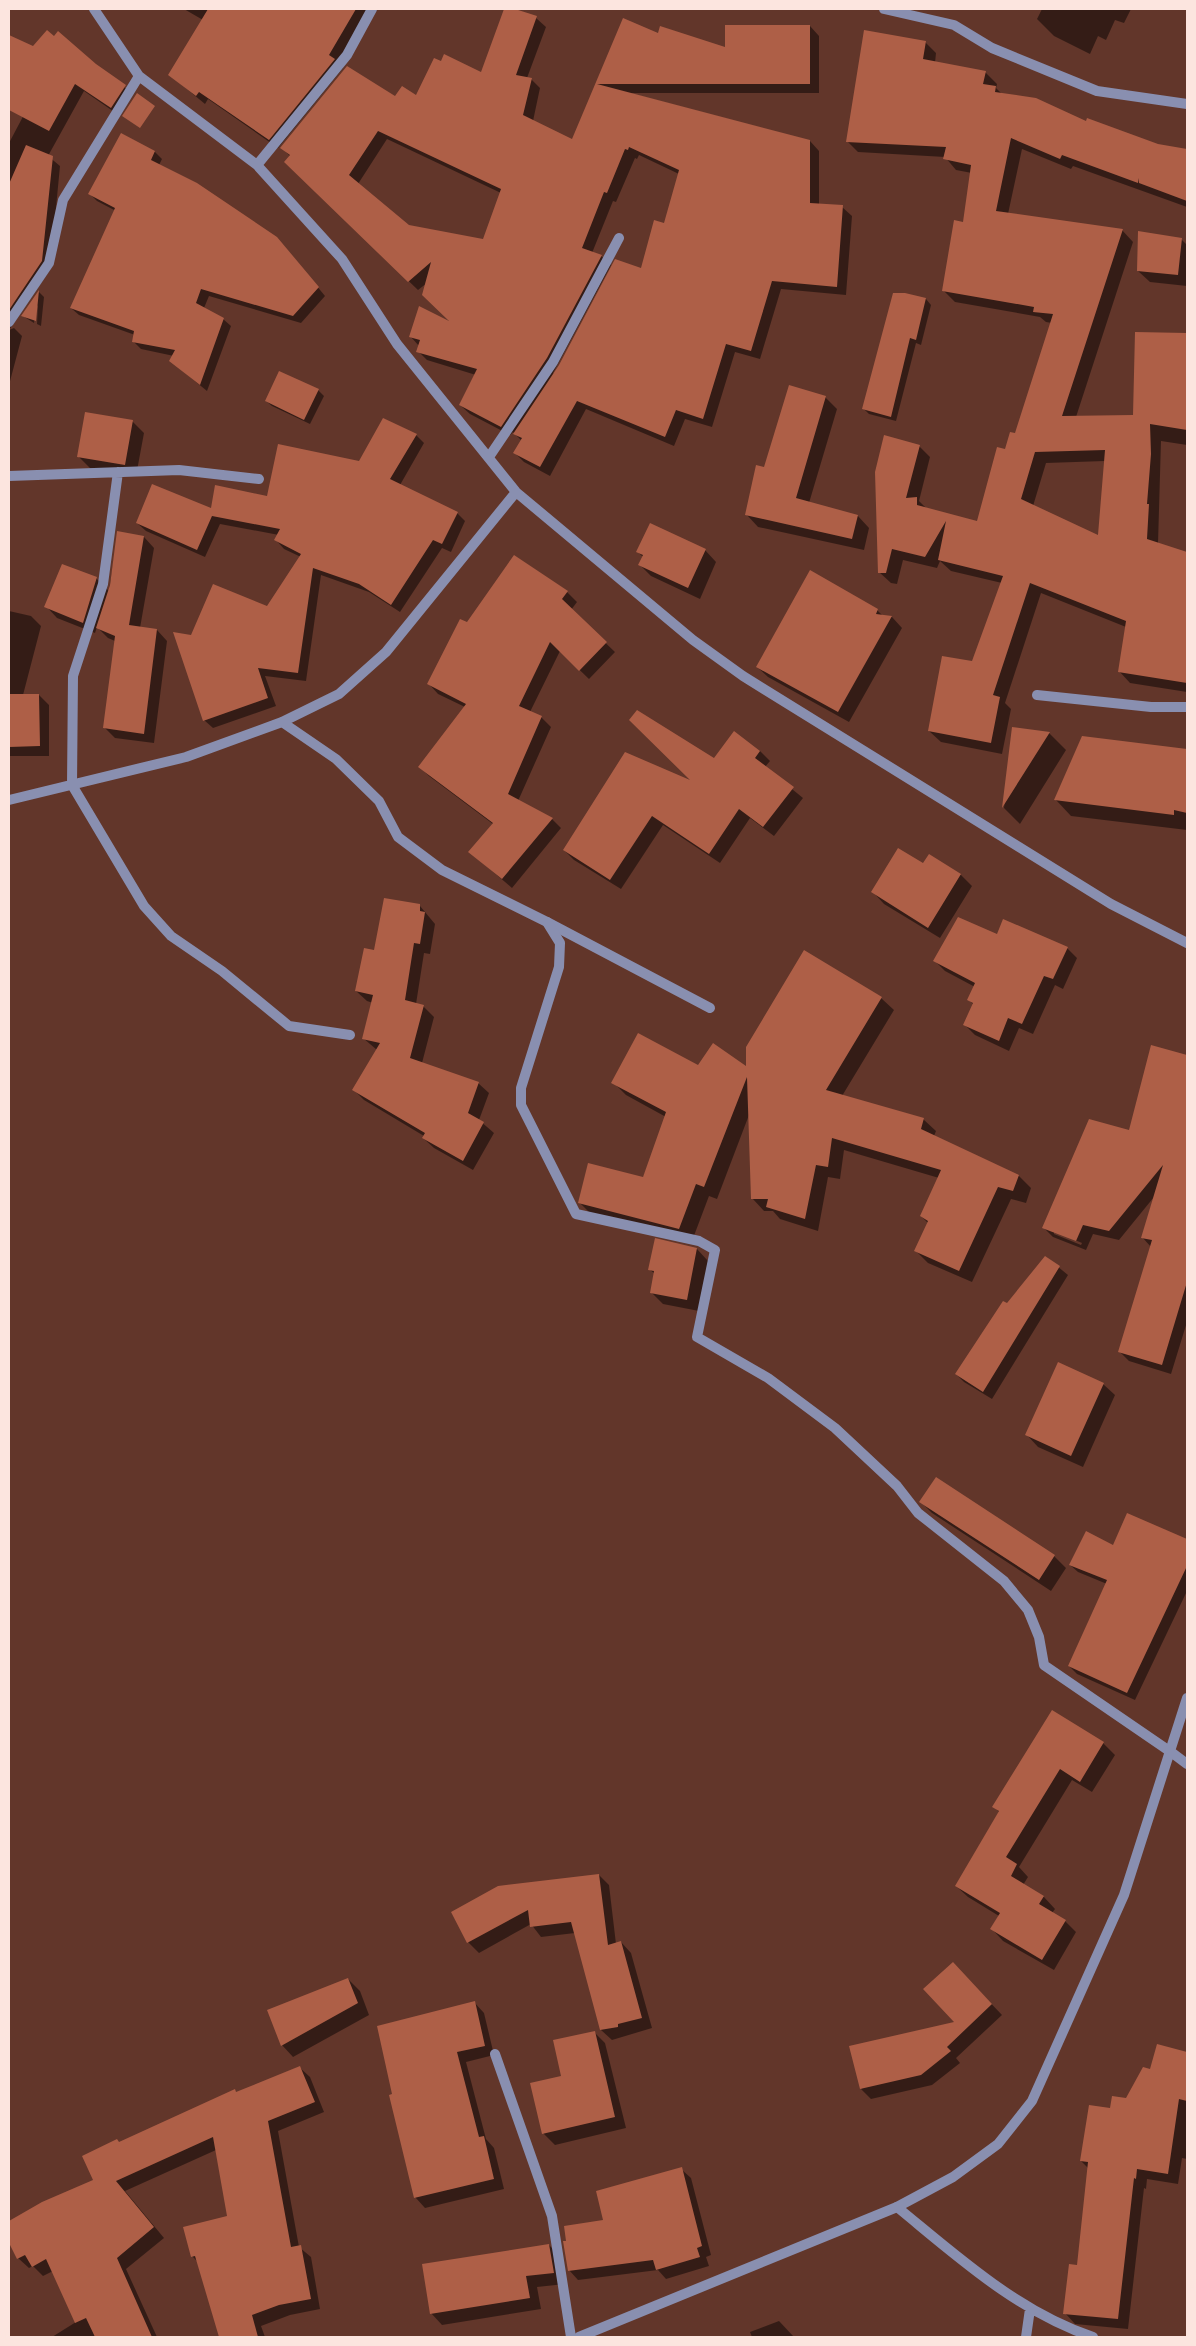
<svg xmlns="http://www.w3.org/2000/svg" width="1196" height="2346" viewBox="0 0 1196 2346" font-family="Quicksand,sans-serif">
<rect width="100%" height="100%" fill="#62362a"/>
<path fill="#0007" fill-rule="evenodd" d="M184,9H370L338,63L343,68L278,148L208,99L205,104L170,75L203,20Z
M505,9H512L536,18L546,27L527,78L531,79L540,88L533,121L572,141L623,20L658,35L726,49L810,26L819,36V93H629L810,141L819,151V205L842,207L852,216L846,295L781,289L760,359L735,352L712,427L685,419L674,446L586,409L550,476L524,462L515,453L522,441L513,432L510,435L470,414L460,405L476,375L427,360L418,351L419,346L411,337L453,324L427,283L418,290L294,171L291,157L282,148L396,98L417,96L482,74ZM387,139L501,193L484,240L409,227L358,184ZM639,155L679,174L665,224L642,269L555,374L553,373L611,265L601,256L592,253L613,201L616,202L635,158L637,159Z
M1042,9H1131L1124,23L1115,20L1106,40L1098,36L1090,54L1054,36L1037,19Z
M9,37L33,47L95,65L133,94L120,116L84,91L48,156L60,166L50,270L9,330L14,328L22,336L9,385V143L37,90L9,77Z
M925,42L936,53L935,63L986,73L997,84L996,88L1002,94L1157,146L1187,150V207L1073,166L1071,169L1022,149L1008,214L1122,230L1133,242L1076,417L1134,416L1184,372L1187,373V445L1161,441L1158,544L1187,553V692L1130,683L1119,671L1126,627L1041,593L1005,703L1011,709L1002,754L941,742L929,731L973,663L1002,583L951,571L940,561L937,568L903,560L897,584L891,583L879,572L919,446L930,457L919,501L927,509L978,523L1006,451L1015,435L1052,323L1046,322L1040,317L955,302L944,291L964,223L972,173L956,170L945,157L858,152L847,141ZM1105,461L1099,537L1033,506L1046,463Z
M122,134L155,152L162,159L159,165L284,246L325,296L301,323L209,296L204,308L223,319L231,326L207,391L179,368L174,356L141,349L134,342L135,335L79,315L71,308L116,211L97,201L90,194Z
M1181,239L1187,245V286L1150,282L1138,271Z
M39,292L44,297L41,326L37,324L38,305L36,308L34,323L23,316Z
M905,294L926,299L931,305L921,345L916,343L896,421L869,414L864,409Z
M318,390L324,396L310,424L272,406L266,401Z
M825,397L837,409L809,503L858,516L869,528L864,550L758,527L747,515L765,469Z
M86,413L133,422L144,433L136,476L90,468L78,456Z
M416,435L424,443L400,485L457,513L465,521L451,552L442,548L400,612L369,592L321,575L306,681L265,676L276,706L213,728L204,720L192,636L267,608L301,557L284,549L276,540L279,535L220,524L205,557L146,531L137,523L268,497L360,463Z
M118,532L144,537L154,548L140,628L157,630L167,641L154,743L115,738L105,728L115,641L108,638L97,627L95,633L57,618L46,606L96,578L109,591Z
M705,550L716,562L700,599L651,576L640,565L644,558L637,551Z
M515,557L567,592L577,602L571,610L615,652L589,679L560,651L530,712L541,717L551,727L518,801L552,819L561,828L512,888L470,852L493,824L429,776L420,767L465,707L438,694L429,684Z
M877,610L883,616L892,617L902,628L849,722L768,677L757,667Z
M9,611L31,616L41,626L23,695H39L49,705V756H9Z
M1013,729L1049,733L1066,750L1020,824L1004,808Z
M1182,749L1187,755V830L1071,816L1056,800Z
M760,751L770,761L765,767L803,798L774,836L750,818L720,863L663,825L621,889L574,860L564,850L695,783L714,759Z
M923,865L961,875L972,886L940,938L884,904L873,892Z
M420,906L435,924L430,954L424,953L416,1004L423,1006L434,1017L422,1063L478,1083L489,1093L479,1120L494,1133L473,1170L434,1148L423,1138L424,1136L364,1100L354,1090L377,1050L363,1038L373,1003L367,1001L356,991L375,952Z
M1067,948L1077,958L1063,989L1055,985L1033,1034L1019,1028L1009,1051L975,1035L965,1025L974,1005L969,1000L975,987L945,971L935,961Z
M881,998L894,1010L842,1096L923,1119L936,1131L934,1136L1019,1176L1031,1188L1026,1203L1011,1199L972,1282L928,1263L916,1251L928,1223L921,1216L939,1178L844,1150L840,1179L828,1177L818,1231L780,1219L773,1211H764L752,1198L749,1115L717,1199L709,1196L692,1241L592,1215L579,1202L643,1178L666,1117L626,1095L613,1082L698,1067L748,1068Z
M1152,1047L1187,1056V1322L1171,1374L1129,1361L1119,1351L1151,1247L1142,1237L1154,1197L1119,1240L1093,1234L1086,1250L1053,1237L1043,1227L1130,1132ZM1054,1231L1082,1243L1081,1245L1054,1234Z
M697,1249L708,1261L699,1311L663,1304L651,1292L655,1274L649,1269Z
M1046,1257L1068,1275L992,1399L964,1382L956,1374L1007,1304Z
M1103,1384L1115,1395L1083,1467L1038,1447L1027,1435Z
M936,1478L1054,1556L1066,1568L1051,1591L932,1513L921,1502Z
M1127,1514L1187,1541V1591L1135,1700L1077,1674L1069,1666L1107,1584L1078,1572L1070,1565L1114,1547Z
M1053,1712L1103,1743L1115,1755L1092,1792L1072,1780L1019,1867L1028,1877L1023,1885L1044,1897L1055,1909L1052,1913L1065,1921L1076,1932L1054,1970L1003,1941L992,1929L999,1916L968,1897L956,1886L999,1812L994,1806Z
M599,1875L609,1885L616,1944L621,1942L631,1953L652,2028L612,2040L601,2030L575,1933L541,1937L531,1924L479,1953L468,1942L453,1913Z
M963,1974L1002,2015L956,2058L960,2063L932,2085L871,2099L861,2089L956,2022Z
M348,1979L360,1991L369,2015L293,2057L282,2045Z
M474,2002L484,2013L494,2055L466,2062L486,2139L494,2148L504,2189L425,2208L415,2197L391,2096Z
M594,2032L605,2043L626,2128L555,2145L544,2134L532,2084L563,2077Z
M1158,2045L1187,2054V2159L1182,2158L1178,2184L1147,2179L1146,2189L1144,2188L1128,2329L1075,2324L1065,2313L1078,2267L1089,2169L1081,2161L1111,2109L1127,2100L1151,2070Z
M299,2067L310,2077L324,2112L278,2131L299,2247L311,2257L320,2309L290,2315L261,2326L265,2337H216L220,2336L198,2262L192,2256L228,2217L216,2150L125,2191L164,2238L126,2269L157,2337H52L76,2322L53,2271L43,2276L33,2266L29,2268L18,2258L9,2241V2222L42,2204L95,2180L120,2143Z
M681,2169L691,2178L711,2255L706,2257L709,2266L666,2279L658,2270L578,2280L569,2270L605,2221Z
M549,2245L561,2257L565,2284L537,2287L541,2309L442,2325L431,2313Z
M779,2321L794,2337H752L750,2332Z"/>
<path fill="#ae5f47" fill-rule="evenodd" d="M208,9H356L329,55L335,59L269,140L199,92L196,96L168,75Z
M504,9H515L537,16L516,75L532,78L523,115L572,139L623,18L658,33L660,26L725,47V25H810V84H597L810,140V203L843,205L837,287L772,281L751,351L726,344L703,419L676,410L665,437L577,401L540,467L513,453L522,438L513,434L559,365L615,259L641,268L654,220L664,223L679,170L629,147L628,150L625,149L607,193L604,192L582,248L602,255L547,358L501,427L459,405L477,369L416,352L420,340L409,337L419,306L449,321L422,295L431,262L408,282L284,162L290,155L280,148L347,66L395,96L402,86L416,95L434,58L441,61L444,54L481,72ZM378,131L501,189L483,239L409,225L349,175Z
M47,30L54,36L58,31L96,64L126,85L111,108L75,84L49,131L9,110V35L33,46Z
M864,30L926,41L923,59L986,71L983,84L996,86L995,92L1036,98L1086,121L1087,118L1158,144L1187,149V201L1139,183V178L1138,183L1062,155L1060,159L1011,138L996,211L1123,229L1062,416L1133,415L1135,332L1187,333V430L1150,424L1151,454L1147,504H1149L1147,539L1187,552V683L1118,672L1126,621L1030,583L993,695L1000,697L991,743L928,731L942,656L972,661L1003,576L938,560L946,521L925,557L892,549L886,573H878L875,472L884,435L920,445L906,498L917,497V505L977,521L997,447L1005,449L1010,432L1015,433L1053,314L1033,312L1034,307L942,291L954,220L963,222L971,165L943,159L946,147L846,142ZM1105,450L1098,535L1021,499L1035,452Z
M137,93L155,106L140,128L122,116Z
M121,133L155,151L151,160L197,183L277,237L319,287L293,316L201,289L196,303L224,318L200,385L169,361L175,350L132,342L134,331L70,308L115,208L88,194Z
M26,145L53,156L42,261L9,310V184Z
M1138,231L1182,238L1178,275L1137,271Z
M39,290L36,321L21,316Z
M893,293H905L926,298L916,340L910,338L891,417L862,409Z
M279,371L319,389L304,420L265,401Z
M789,385L826,396L796,498L858,515L852,539L745,515L756,465L764,467Z
M85,412L133,420L125,465L77,457Z
M383,418L417,434L390,479L458,512L442,544L433,540L391,605L359,584L313,568L298,673L258,668L268,698L203,721L173,632L191,635L213,584L267,606L301,554L274,540L280,529L212,516L197,550L136,523L152,484L211,508L215,485L267,496L278,444L359,461Z
M650,523L706,549L688,588L638,565L643,555L636,552Z
M117,531L144,536L129,625L157,629L144,734L103,728L115,636L96,628L110,585Z
M514,555L568,591L562,599L607,642L579,671L550,642L519,706L542,716L508,794L553,818L502,879L468,852L493,823L418,767L466,704L427,684L460,619L467,622Z
M62,564L97,577L83,623L44,607Z
M810,570L878,609L876,614L892,616L838,712L756,667Z
M9,694H39L40,746L9,747Z
M637,710L714,758L734,731L760,751L755,758L794,787L763,827L739,809L709,854L652,816L610,880L563,850L625,752L690,780L629,720Z
M1012,727L1050,732L1002,808Z
M1082,736L1187,749V813L1174,810V815L1054,800Z
M898,848L923,863L929,854L961,874L928,928L871,892Z
M384,898L420,904V911L425,912L420,944L414,943L405,1000L424,1005L410,1058L479,1082L468,1113L484,1122L463,1161L422,1138L425,1133L352,1090L380,1043L362,1039L373,995L355,991L364,948L374,950Z
M958,917L997,934L1003,919L1068,947L1053,979L1044,976L1022,1024L1008,1018L999,1041L963,1025L973,1003L967,1000L975,983L933,961Z
M804,950L882,997L826,1090L924,1118L921,1129L1019,1175L1013,1191L998,1187L959,1271L914,1251L928,1221L920,1216L941,1170L832,1138L828,1167L816,1165L805,1219L766,1207L768,1199H751L747,1077L704,1187L696,1184L679,1229L578,1203L588,1163L643,1177L666,1112L611,1083L638,1033L698,1065L713,1043L746,1066V1047Z
M1151,1045L1187,1055V1282L1162,1365L1118,1352L1152,1240L1141,1238L1163,1165L1109,1231L1083,1225L1076,1241L1042,1228L1089,1119L1129,1130Z
M655,1238L697,1248L687,1300L650,1293L654,1271L648,1270Z
M1045,1256L1060,1266L983,1392L955,1374L1003,1301L1007,1303Z
M1058,1362L1104,1383L1071,1456L1025,1435Z
M936,1477L1055,1555L1039,1580L919,1502Z
M1127,1513L1187,1539V1566L1127,1693L1068,1666L1107,1580L1069,1565L1086,1531L1113,1545Z
M1052,1710L1104,1742L1080,1782L1060,1769L1006,1857L1017,1864L1011,1876L1044,1896L1039,1904L1066,1920L1042,1960L990,1929L1000,1913L955,1886L999,1811L992,1807Z
M599,1874L608,1945L621,1941L642,2018L618,2024V2027L600,2030L571,1922L530,1927L528,1910L467,1943L451,1912L498,1886Z
M953,1962L992,2004L947,2047L951,2051L921,2075L860,2089L849,2046L954,2022L923,1989Z
M348,1978L358,2003L281,2046L267,2010Z
M475,2001L485,2046L457,2052L479,2137L484,2136L494,2179L414,2198L389,2095L392,2094L377,2026Z
M595,2031L615,2117L542,2134L530,2083L561,2076L553,2040Z
M1157,2044L1187,2052V2101L1179,2099L1168,2174L1137,2169L1136,2179L1134,2178L1118,2319L1063,2314L1069,2264L1077,2265L1088,2162L1080,2161L1089,2105L1110,2108L1112,2096L1126,2098L1143,2067L1150,2069Z
M300,2066L315,2102L268,2121L291,2247L301,2245L311,2299L279,2305L252,2315L258,2337H219L195,2256L191,2257L183,2227L227,2216L213,2137L116,2181L154,2227L117,2258L152,2337H95L86,2318L75,2323L46,2259L32,2267L25,2255L17,2259L9,2243V2221L42,2202L93,2180L82,2156L117,2139L119,2142L235,2089L236,2092Z
M682,2167L702,2246L697,2248L700,2257L656,2270L653,2260L568,2271L563,2241H566L564,2226L603,2220L596,2191Z
M549,2244L554,2273L526,2276L530,2298L430,2314L422,2264Z"/>
<g fill="none" stroke-linecap="round" stroke-linejoin="round">
<path stroke="#898fb0" stroke-width="10" d="M547,922L710,1008"/>
<path stroke="#898fb0" stroke-width="10" d="M94,9L139,76L257,165L342,259L397,344L516,492L693,640L743,676L1111,904L1187,943
M884,9L954,25L992,48L1097,91L1187,104
M257,165L347,55L372,9
M9,322L49,263L63,200L139,76
M489,457L553,362L619,238
M118,472L103,584L73,676L72,785L144,906L171,936L222,971L289,1026L350,1035
M9,476L179,470L259,479
M1037,695L1151,707H1187
M282,722L336,759L379,801L398,837L442,870L547,922L560,943L559,967L521,1088V1105L576,1214L699,1241L715,1250L697,1337L768,1378L835,1428L897,1486L918,1513L1004,1581L1028,1610L1039,1637L1044,1665L1171,1752
M9,800L186,757L282,722L339,694L386,652L516,492
M495,2054L552,2216L571,2337
M897,2207C957,2256 1018,2312 1093,2337
M1026,2337L1030,2309"/>
<path stroke="#898fb0" stroke-width="10" d="M1171,1752L1187,1764
M579,2337L897,2207L953,2177L998,2144L1032,2101L1124,1895L1187,1698"/>
</g>
<rect width="1196" height="2346" fill="none" stroke="#fce5df" stroke-width="20"/>
</svg>
